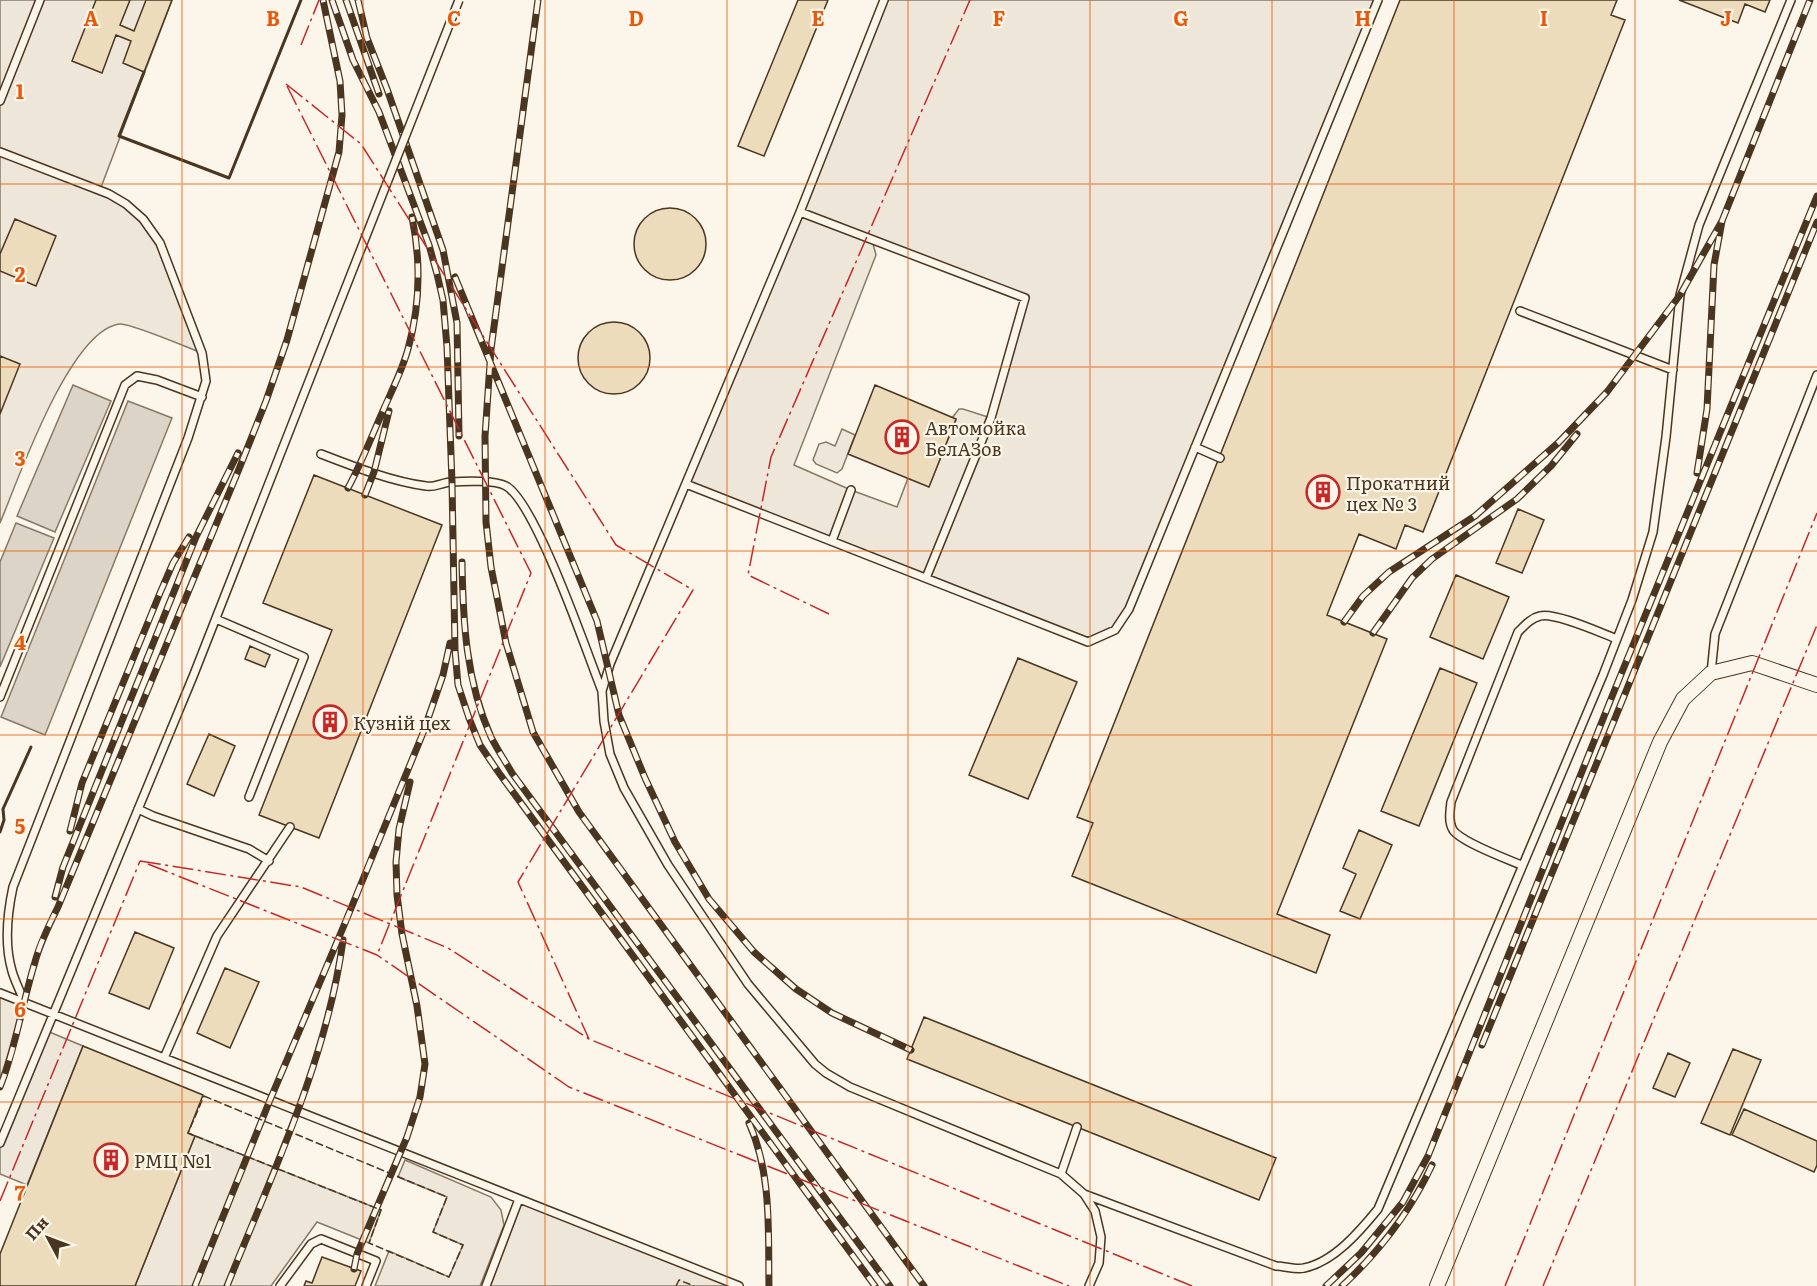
<svg xmlns="http://www.w3.org/2000/svg" width="1817" height="1286" viewBox="0 0 1817 1286" font-family="Literata,serif">
<rect width="100%" height="100%" fill="#fbf6e9"/>
<path fill="#ede6d9" stroke="#887966" stroke-width="1.5" fill-rule="evenodd" d="M0,0H172L100,190L126,204L160,243L202,353C189,348 130,323 120,324C70,329 18,480 0,523Z
M884,0H1376L1129,609L1115,630L1088,642L686,484ZM872,240L1025,298L991,418L963,409H959L952,418L956,420L929,486L908,478L897,507L851,490L794,465L876,255Z
M842,429L855,435L842,469L837,473L816,464L813,460L819,444L826,442L835,446Z
M0,993L24,1002L18,1033L0,1087Z
M47,1031L83,1046L27,1185L0,1174V1143Z
M195,1136L381,1210L369,1243L317,1222L271,1286H135Z
M405,1160L491,1197L501,1210L504,1225L480,1286H375L389,1251L449,1277L463,1245L433,1232L447,1197L398,1177Z
M519,1199L739,1286H486Z"/>
<path fill="#dcd4c6" stroke="#887966" stroke-width="1.5" d="M73,385L111,401L55,532L17,516Z
M128,401L172,418L45,735L1,717Z
M16,523L54,538L0,667V562Z"/>
<path fill="#ecdcbc" stroke="#4a3520" stroke-width="1.5" d="M96,0H130L120,25L134,31L146,0H172L144,72L123,63L131,41L116,35L102,73L72,61Z
M798,0H828L764,156L738,146Z
M1400,0H1617L1611,15L1625,20L1423,532L1405,525L1396,549L1359,534L1327,615L1387,639L1277,914L1330,935L1316,973L1072,876L1093,823L1077,817Z
M1679,0H1770L1765,12L1745,4L1738,23Z
M634 244a36 36 0 1 1 72 0a36 36 0 1 1-72 0Z
M15,219L56,236L36,286L0,271V254Z
M578 358a36 36 0 1 1 72 0a36 36 0 1 1-72 0Z
M0,356L20,364L0,414Z
M875,385L956,419L929,487L848,454Z
M314,475L442,525L319,838L259,815L332,630L263,603Z
M1518,509L1544,520L1522,573L1496,563Z
M1456,575L1509,597L1483,659L1430,637Z
M250,646L270,655L265,667L245,659Z
M1018,658L1077,682L1028,799L969,775Z
M1440,668L1477,683L1419,826L1381,811Z
M209,734L235,746L214,796L187,784Z
M1359,830L1392,845L1360,919L1340,911L1356,874L1343,868Z
M135,932L174,948L149,1009L109,993Z
M225,968L259,982L230,1048L197,1033Z
M924,1017L1276,1158L1259,1200L907,1059Z
M83,1046L203,1095L188,1133L195,1136L135,1286H0V1254Z
M1733,1049L1761,1060L1730,1135L1701,1123Z
M1668,1053L1690,1063L1675,1097L1653,1088Z
M1744,1109L1817,1141V1165L1814,1172L1732,1135Z
M322,1257L361,1271L355,1286H304L306,1281L312,1283Z"/>
<g fill="none" stroke-linecap="round" stroke-linejoin="round">
<g stroke="#4a3520" stroke-width="10">
<path id="service" d="M884,0L800,212L610,664L602,691L604,721L610,754L624,788L668,865L748,984L815,1064L826,1073L850,1087L1061,1174L1084,1194L1095,1211L1101,1237L1099,1263L1089,1286
M0,101L40,0
M0,152L109,194L126,204L143,219L160,243L202,353L206,381L188,438L13,887C7,915 4,944 12,971C15,982 21,992 24,1002
M800,212L1025,298L991,418L926,578
M1520,311L1673,370
M1195,447L1220,458
M321,454C352,466 393,482 426,486C434,488 443,482 452,482C465,481 496,480 506,486C536,503 587,653 602,691
M686,484L1088,642L1115,630L1129,609L1378,0
M832,541L851,490
M216,619L304,657L249,797
M1711,673L1715,634L1817,375
M0,697L125,385L137,376L157,380L202,397
M138,809L153,816L249,849L269,861
M1521,865C1507,859 1461,842 1453,830C1448,822 1450,811 1451,802L1518,632C1525,625 1531,618 1540,616C1555,612 1601,633 1617,639
M0,993L739,1286
M164,1058L217,936L290,827
M0,1143L194,674L329,330
M1061,1174L1077,1127
M1084,1194L1276,1266C1284,1266 1296,1270 1304,1268C1334,1262 1360,1231 1378,1209L1603,675L1632,600L1653,532L1666,437L1680,295L1699,225L1791,0
M280,1286L311,1244L321,1239L376,1261L366,1286
M486,1286L519,1199"/>
</g>
<g stroke="#4a3520" stroke-width="16">
<path id="minor" d="M1437,1286L1660,742L1683,699L1711,673L1752,663L1817,685"/>
</g>
<use href="#service" stroke="#fbf6e9" stroke-width="7"/>
<use href="#minor" stroke="#fbf6e9" stroke-width="14"/>
<g stroke="#4a3520" stroke-width="7">
<path id="rail" d="M332,0L353,60L379,112L429,245L437,274L443,300L447,347L452,482L455,650L458,685L469,718L480,745L499,773L875,1286
M346,0L379,94
M358,0L367,38L387,89L443,250L457,323L459,436
M538,0L491,349L485,436L486,522L491,567L506,643L533,732L579,812L924,1286
M455,277L597,621L619,715L645,778L675,842L709,899L754,952L796,989L832,1013L911,1050
M1697,473L1707,409L1714,265L1722,221L1810,0
M348,488C361,464 371,438 382,413C391,392 402,371 408,349C420,306 421,261 412,217
M365,495L374,472L389,411
M462,562C463,622 466,681 491,737C497,749 505,761 512,773L890,1286
M1344,622L1363,596L1389,572L1475,516L1558,443L1607,392L1680,295L1722,221
M1373,633L1412,578L1432,559L1517,499L1551,466L1577,434
M70,831L82,783L160,593L173,563L189,537
M55,897L63,867L196,537L238,453
M1482,1045L1817,222
M0,1087C16,1047 22,1004 35,962C40,943 49,925 58,907L239,469L266,401L287,340L339,152L342,115L340,81L323,0
M749,1123C772,1174 768,1231 769,1286
M354,1269L357,1254L407,1137L420,1097L425,1064L417,1006L402,934L397,895L396,862L399,829L410,782
M195,1286L270,1100L345,923L423,733L443,675L450,643
M227,1286C272,1174 327,1060 343,940
M1326,1286L1361,1253L1403,1202L1428,1156L1613,694L1817,196
M1342,1286C1380,1251 1410,1212 1432,1165"/>
</g>
<use href="#rail" stroke="#fbf6e9" stroke-width="4.5" stroke-dasharray="14" stroke-linecap="butt"/>
<g stroke="#4a3520" stroke-width="10" stroke-linecap="butt">
<path id="service-bridge" d="M329,330L459,0"/>
</g>
<use href="#service-bridge" stroke="#fbf6e9" stroke-width="7"/>
<path stroke="#4a3520" stroke-width="1.5" stroke-dasharray="8 3" stroke-linecap="butt" d="M204,1096L447,1197L433,1232L463,1245L449,1277L369,1243L381,1210L188,1133Z
M676,1286L679,1280L694,1286"/>
<path stroke="#4a3520" stroke-width="3" d="M144,72L119,136L229,178L301,0
M0,832L4,820L3,809L31,747"/>
<path stroke="#c62828" stroke-width="1.5" stroke-dasharray="21 4.5 3 4.5" stroke-linecap="butt" d="M301,45L319,0
M286,84L361,144L616,545L693,590L518,882L589,1039
M287,86L531,573L377,955
M829,614L748,575L771,457L970,0
M140,861L301,887L448,948L589,1039L1192,1286
M148,864L377,955L569,1087L1069,1286
M0,1201L140,861
M1505,1286L1817,513
M1543,1286L1817,625"/>
</g>
<path fill="none" stroke="#e8590c" stroke-width="1.5" stroke-opacity="0.55" d="M182,0V1286M363,0V1286M545,0V1286M727,0V1286M908,0V1286M1090,0V1286M1272,0V1286M1454,0V1286M1635,0V1286M0,184H1817M0,367H1817M0,551H1817M0,735H1817M0,919H1817M0,1102H1817"/>
<defs>
<g id="building-ring" transform="scale(1.725)"><circle r="9.5" fill="#fbf6e9" stroke="#c62828" stroke-width="1.5"/><path d="M-4-6H4V6H1V3H-1V6H-4ZM-2.5-4.3h1.7v1.8h-1.7ZM.8-4.3h1.7v1.8H.8ZM-2.5-1h1.7V.8h-1.7ZM.8-1h1.7V.8H.8Z" fill="#c62828"/></g>
</defs>
<g fill-rule="evenodd">
<use href="#building-ring" x="902" y="437"/>
<use href="#building-ring" x="1323" y="492"/>
<use href="#building-ring" x="330" y="722"/>
<use href="#building-ring" x="111" y="1160"/>
</g>
<g text-anchor="middle" dominant-baseline="central" stroke-width="4.5" stroke-linejoin="round" paint-order="stroke">
<g font-size="18" fill="#4a3520" stroke="#fbf6e9" text-anchor="start">
<text x="925" y="427">Автомойка<tspan x="925" dy="21">БелАЗов</tspan></text>
<text x="1346" y="482">Прокатний<tspan x="1346" dy="21">цех № 3</tspan></text>
<text x="353" y="722">Кузній цех</text>
<text x="134" y="1160">РМЦ №1</text>
</g>
</g>
<g font-size="20" text-anchor="middle" font-weight="bold" fill="#e8590c" stroke="#fbf6e9" stroke-width="4.5" stroke-linejoin="round" paint-order="stroke">
<text x="91" y="26">A</text>
<text x="273" y="26">B</text>
<text x="454" y="26">C</text>
<text x="636" y="26">D</text>
<text x="818" y="26">E</text>
<text x="999" y="26">F</text>
<text x="1181" y="26">G</text>
<text x="1363" y="26">H</text>
<text x="1544" y="26">I</text>
<text x="1726" y="26">J</text>
<text x="20" y="99">1</text>
<text x="20" y="282">2</text>
<text x="20" y="466">3</text>
<text x="20" y="650">4</text>
<text x="20" y="834">5</text>
<text x="20" y="1017">6</text>
<text x="20" y="1201">7</text>
</g>
<g transform="translate(48 1238) rotate(311)" stroke="#fbf6e9" stroke-width="4.5" paint-order="stroke">
<path d="M0-4.5L10 22L0 15L-10 22Z" fill="#4a3520"/>
<text y="-9" font-size="16" font-weight="bold" text-anchor="middle" fill="#4a3520">Пн</text>
</g>
</svg>
